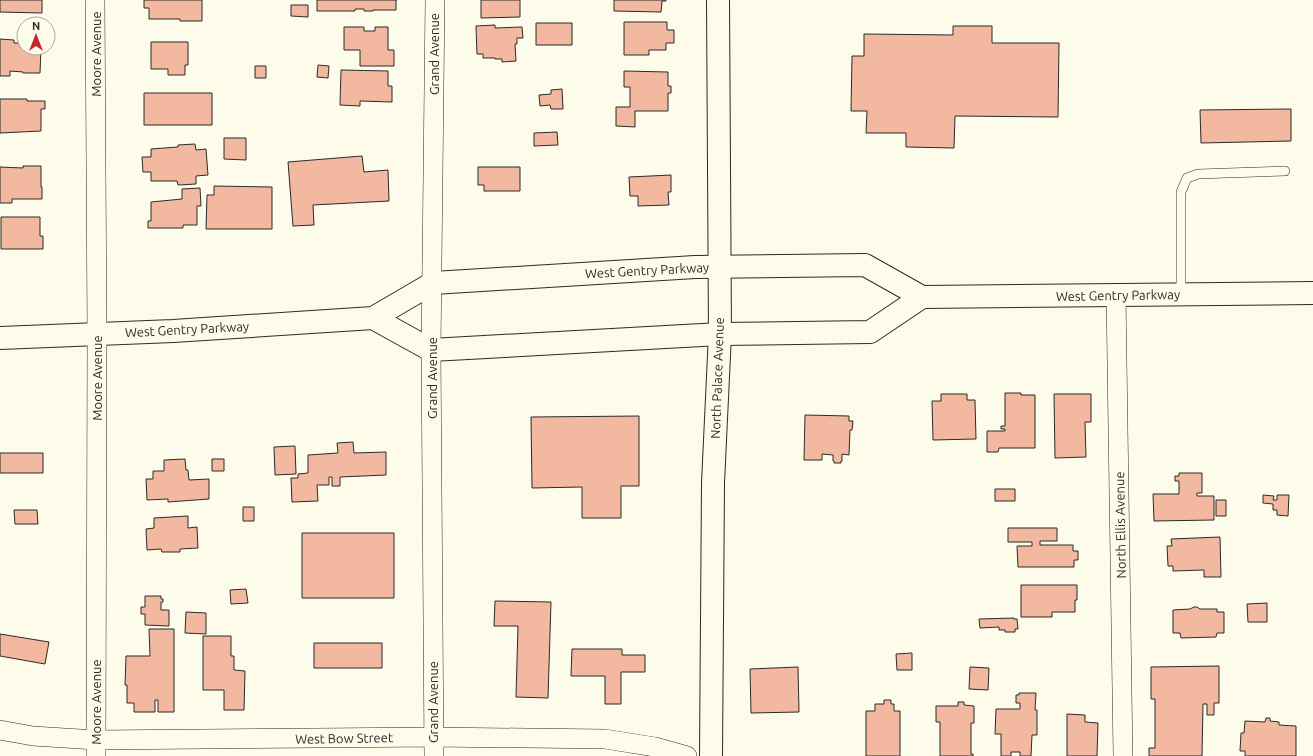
<svg xmlns="http://www.w3.org/2000/svg" width="1313" height="756" viewBox="0 0 1313 756" font-family="Ubuntu,sans-serif">
<rect width="100%" height="100%" fill="#fdfbea"/>
<path fill="#f2b8a0" stroke="#2b2b2b" d="M0,0H42V13L0,12Z
M144,0H202V21H180V19H149V8H144Z
M317,0H397H396V10H373V11H364V9H355V11H317Z
M481,0H520V17L481,18Z
M614,0H666V1H662L661,12L614,11Z
M291,5H308V17L291,16Z
M624,22H667V30H674V43H666V50H649V55H624Z
M536,23H572V45H536Z
M495,25V28L522,27L523,38H517V44H515L516,61L502,62V59H495V58H483V54H477L476,26Z
M953,26H992V43H1059L1058,117L955,116L954,148L906,147V133H866L867,111H851L852,56H864V34L953,35Z
M344,27H364V31H375V27H388V50H394V66H360V50H344Z
M0,39L14,40V43H24V41V48H41L40,73H23V72L10,71V76H0Z
M151,42H188V65H185V75H168V69H151Z
M318,65L329,66L328,78L317,77Z
M255,66H266V78H255Z
M341,70L388,71V86H392V102L360,101V106L340,105Z
M624,71L668,72V86H671V93H668V111H635V127L616,126V107H630V87H624Z
M562,89L563,109H551L550,105L540,106L539,95L551,94V90Z
M144,93H212V125H144Z
M0,99H27V101H45V109H41V131L0,133Z
M1291,109V141L1201,143L1200,110Z
M557,132L558,145L534,146V133Z
M224,138H246V160L224,159Z
M195,144L196,150L206,149L208,175L196,176V184L178,185L177,181H151V172H143L142,157H151V149L178,147V145Z
M362,156L364,172L388,170L389,201L313,205L314,225L293,226L288,162Z
M23,166H41V187H42V199H12V203H0V167L23,168Z
M478,167H520V191H484V185H478Z
M671,175V192H668L669,205L638,206V196H630L629,177Z
M214,186L272,187V229H206L207,195H214Z
M200,188L201,206H197V225H183V228H148V221H151V202L182,199V189Z
M1,217H40V236H43V249H1Z
M1005,393H1021V395H1035V448H999L998,452H987V431H1005V429H1001V426H1005Z
M941,394H967V400H975L976,439L933,440L932,401H941Z
M1054,394H1091V422H1085L1086,457L1055,458Z
M805,415L849,416V421H853L852,430H850L849,455L842,454V461H841V463H834V461H833V455L822,454V460H804Z
M639,416V486H621V518H582V487L532,488L531,417Z
M353,442L354,453L386,452V475L340,477V486H332V477H329V485H317L318,501L292,502L291,478H298V474L308,473V455L338,453L337,443Z
M295,446L296,474L275,475L274,447Z
M0,453H43V473H0Z
M185,459L186,470H188L189,480L209,479V499L168,502V499L147,500L146,479H153V471H164V460Z
M212,459H224V471H212Z
M1179,473H1202V493H1197V496H1214V520L1154,521L1153,494H1179V481H1175V476H1179Z
M995,489H1015V501H995Z
M1263,495L1274,496L1273,500H1277V495H1289L1288,516L1277,515V510H1273V504L1263,503Z
M1216,500H1226V516H1216Z
M243,507H254V521H243Z
M14,510H37L38,524H15Z
M188,516V528L197,527L198,548L180,549V552H162L161,549L147,550L146,529L154,528V518Z
M1008,528H1057V541H1040V545H1073V551H1078V560H1074V567H1018L1017,546H1032V542H1008Z
M302,533H394V598H302Z
M1220,537L1221,577H1204V570L1173,571V566H1168L1167,546H1172L1171,539Z
M1021,585H1077V600H1075V612H1052V617H1021Z
M246,589L248,603L231,604L230,590Z
M145,596H161V599H163V602H161V610H169V626L145,625V614H141V607H145Z
M495,601L551,602L548,698L516,697L518,626H494Z
M1267,603V622H1248L1247,604Z
M1194,607H1197L1200,609H1217V612H1224V633H1217L1216,637L1181,638L1180,633H1173V610L1190,609Z
M186,612L206,613V634L185,633Z
M1014,618V619H1017L1018,629H1015V632H1005V630H999V627L980,628L979,619Z
M149,629H174V712H158V700H155V712H134V703H127V685H125L126,656H150Z
M0,634L49,642L45,664L0,656Z
M203,636H231V656H234V670L245,671L244,710H224V690H203Z
M314,643H382V668H314Z
M572,649H622V655H645V672H621V704H605V676H571Z
M912,653V670H897L896,654Z
M1219,666V703H1214V715H1207V704H1203L1202,756H1149V748H1155V699H1151V667Z
M798,667L799,712L751,713L750,669Z
M970,667L989,668L988,690L969,689Z
M1019,693H1036L1035,710H1037V735H1032L1031,756H1020V752H1011V756H1001V734H995L996,709H1020V703H1016V695H1019Z
M884,700H891V704H894V711H900V756H866V711H875V704H884Z
M958,702H964V705L974,706V723H971V754H973V756H940V722H936V706H958Z
M1067,714L1085,715V722L1098,723L1097,756H1067Z
M1266,718H1270V721L1279,722V725L1296,726V756H1245V751H1240L1241,733H1244L1245,721L1265,722Z"/>
<g fill="none" stroke-linecap="round" stroke-linejoin="round">
<g stroke="#2b2b2b" stroke-width="10">
<path id="lane" d="M1181,294V192L1187,178L1198,174L1285,171"/>
</g>
<g stroke="#2b2b2b" stroke-width="20">
<path id="street" d="M95,0L97,334L96,756
M1116,295L1123,756
M0,730L33,736L96,740L434,737L605,739L655,747L687,756
M434,756L431,350L435,0"/>
</g>
<g stroke="#2b2b2b" stroke-width="24">
<path id="secondary" d="M711,756L713,483L720,334L718,0"/>
</g>
<g stroke="#2b2b2b" stroke-width="24">
<path id="primary" d="M373,318L431,350L720,334L870,332L922,297
M0,338L173,331L373,318L433,283L695,267L865,265L922,297L1313,293"/>
</g>
<use href="#lane" stroke="#fdfbea" stroke-width="9"/>
<use href="#street" stroke="#fdfbea" stroke-width="19"/>
<use href="#secondary" stroke="#fdfbea" stroke-width="22"/>
<use href="#primary" stroke="#fdfbea" stroke-width="22"/>
</g>
<g text-anchor="middle" dominant-baseline="central" stroke-width="3" stroke-linejoin="round" paint-order="stroke">
<g font-size="13" fill="#2b2b2b" stroke="#fdfbea">
<text transform="translate(96 54) rotate(-90)">Moore Avenue</text>
<text transform="translate(434 54) rotate(-90)">Grand Avenue</text>
<text transform="translate(647 270) rotate(-3)">West Gentry Parkway</text>
<text transform="translate(1118 295) rotate(-1)">West Gentry Parkway</text>
<text transform="translate(187 329) rotate(-3)">West Gentry Parkway</text>
<text transform="translate(97 378) rotate(-90)">Moore Avenue</text>
<text transform="translate(432 378) rotate(-90)">Grand Avenue</text>
<text transform="translate(717 378) rotate(-88)">North Palace Avenue</text>
<text transform="translate(1120 525) rotate(-91)">North Ellis Avenue</text>
<text transform="translate(96 702) rotate(-90)">Moore Avenue</text>
<text transform="translate(433 702) rotate(-90)">Grand Avenue</text>
<text transform="translate(344 738) rotate(-1)">West Bow Street</text>
</g>
</g>
<g transform="translate(36 36)"><circle r="19" fill="#fdfbea" stroke="#a9a89e"/>
<path d="M0-3L7 15L0 10L-7 15Z" fill="#c62828"/>
<text y="-6" font-size="11" font-weight="bold" text-anchor="middle" fill="#2b2b2b">N</text>
</g>
</svg>
